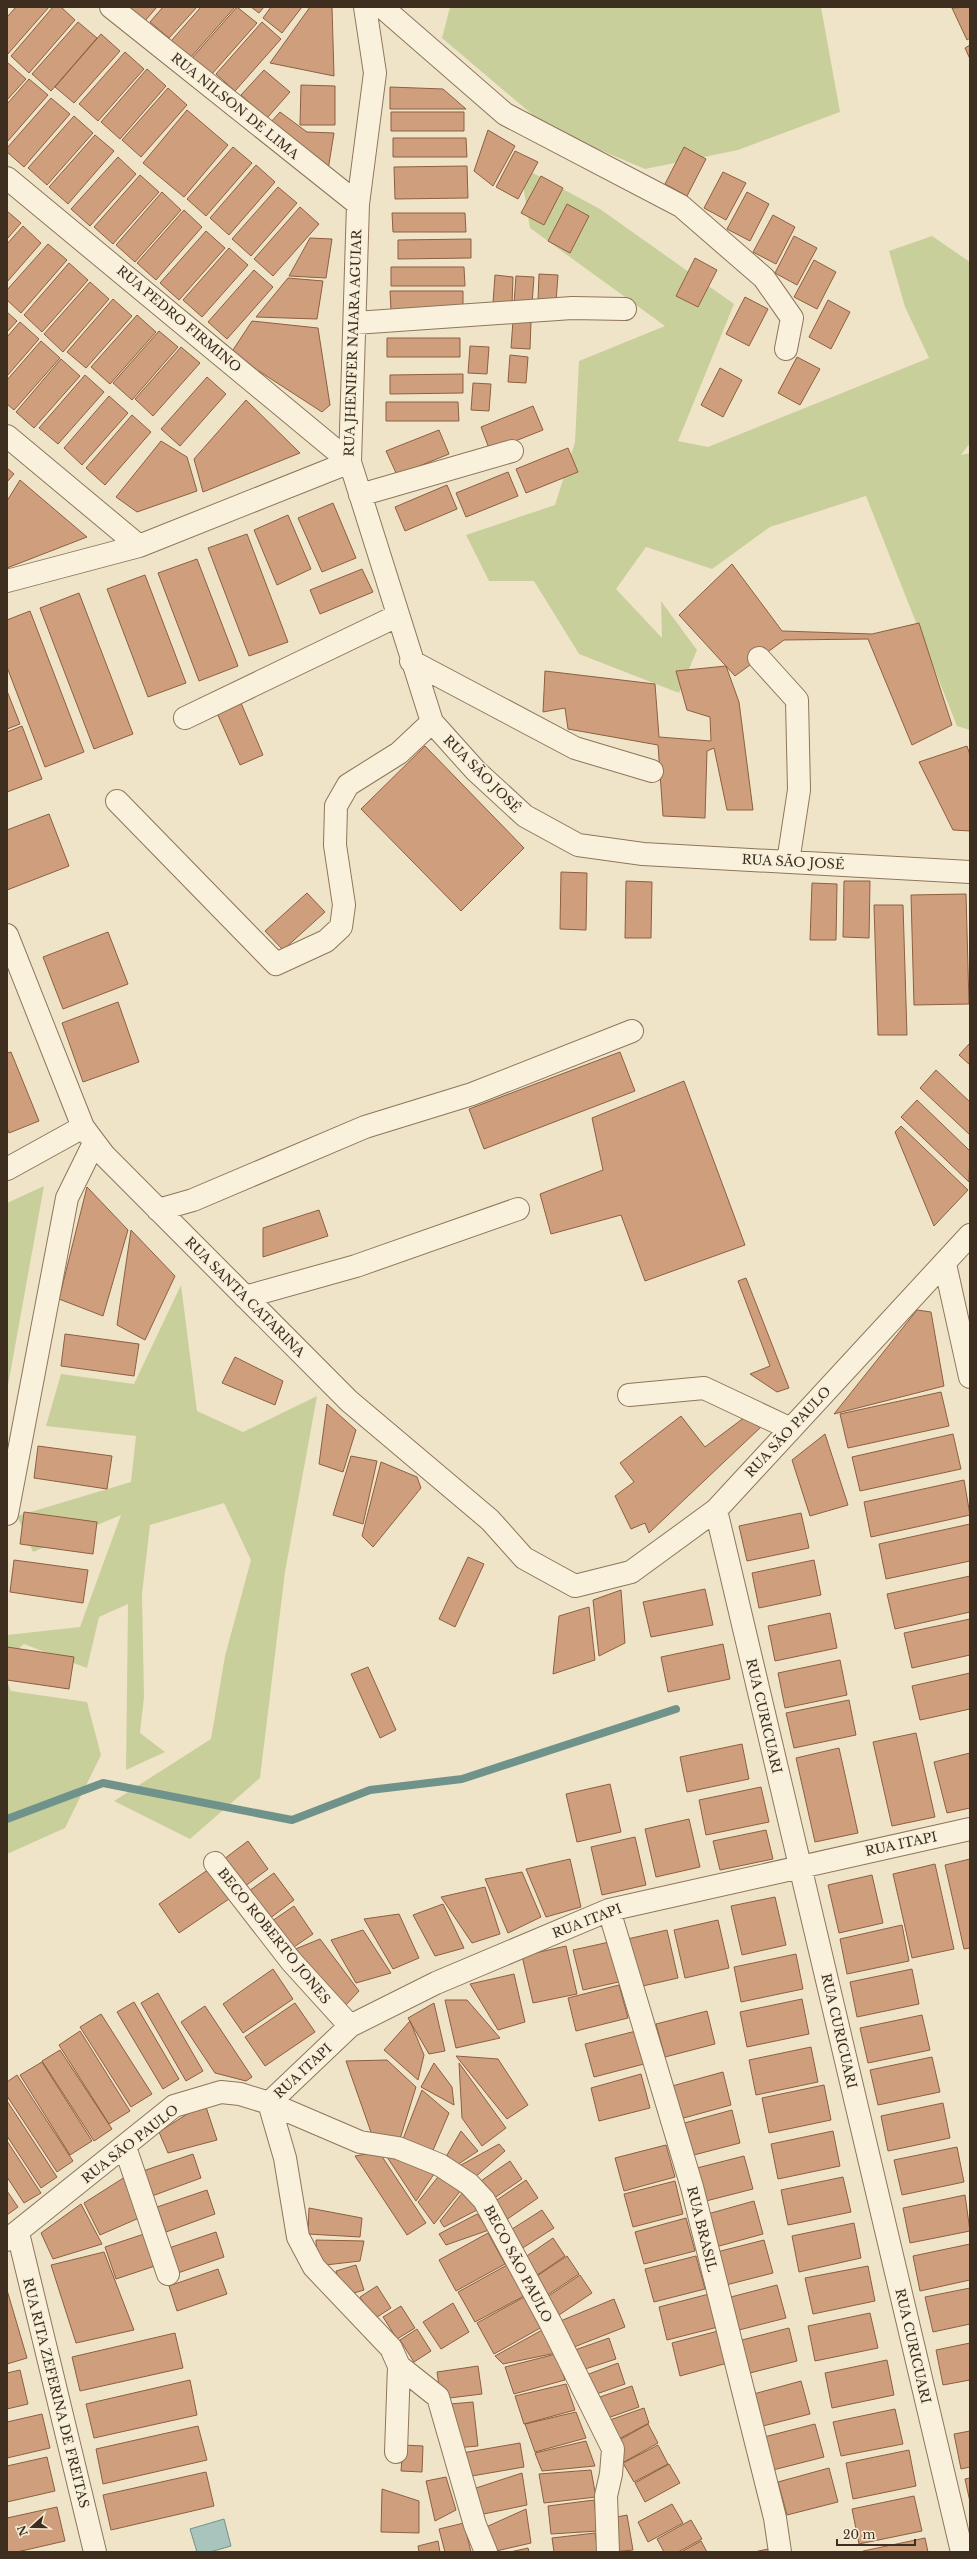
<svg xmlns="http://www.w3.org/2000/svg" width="977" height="2559" viewBox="0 0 977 2559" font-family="'Libre Baskerville',serif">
<rect width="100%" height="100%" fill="#f0e4c8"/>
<path fill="#c9cf9b" d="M450,7H821L840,112L738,150L645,169L548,128L442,38Z
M520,166L600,209L734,304L678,441L708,447L929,358L905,307L889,251L932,236L970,262V443L961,455L970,453V730L957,726L866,496L770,527L712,569L646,547L616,589L662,638L661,601L697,650L679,693L579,654L534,581H489L466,535L555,505L575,442L579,361L665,326L530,228Z
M44,1186L7,1391V1203Z
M181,1285L197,1411L243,1432L317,1396L285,1572L260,1778L190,1839L114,1801L211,1739L225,1656L251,1560L224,1503L150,1525L142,1594L144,1697L140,1733L165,1752L126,1770L128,1604L99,1617L87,1668L24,1644L7,1659V1635L80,1627L121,1515L33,1552L17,1516L131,1482L136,1436L46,1426L61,1374L134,1384Z
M7,1681L11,1691L87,1702L101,1755L65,1828L7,1854Z"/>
<path fill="#a9c4bc" stroke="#6f938a" d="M224,2519L231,2546L210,2552H197L190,2529Z"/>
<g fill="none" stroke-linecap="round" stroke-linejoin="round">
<path stroke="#6f938a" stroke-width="8" d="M7,1819L103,1783L292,1820L370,1790L462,1779L676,1709"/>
</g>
<path fill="#cf9f7d" stroke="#8d5f41" d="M16,7H49L7,55V17Z
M53,7H61L75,20L29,73L11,56Z
M128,7H157L144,22Z
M163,7H197L169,38L150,22Z
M201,7H235L190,58L171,41Z
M237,7L257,23L211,75L192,58Z
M251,7H264L259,13Z
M271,7H302L282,33L263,18Z
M310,7H332L334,76L270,63Z
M970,7V38L967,40L952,8Z
M78,22L97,38L51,91L32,74Z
M262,22L281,39L235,91L216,74Z
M101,34L120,51L74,103L55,87Z
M970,45V59L965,48Z
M125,52L144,69L98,121L79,104Z
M7,62L26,79L7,100Z
M147,69L166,86L120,139L101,122Z
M264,70L290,92L267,118L241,95Z
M29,79L48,95L7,142V104Z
M301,85L335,86V125H300Z
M390,87L443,89L466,109H390Z
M168,88L187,105L141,157L122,140Z
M51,98L70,114L24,167L7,152V148Z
M187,110L228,145L184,197L143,163Z
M280,112L307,132L334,133L328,170L270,123Z
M391,112H464V131H391Z
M74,116L93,133L47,185L28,168Z
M488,130L515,146L493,186L474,171Z
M95,135L114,151L68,204L49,187Z
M393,138H466L467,157H393Z
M233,147L252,163L206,216L187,199Z
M684,147L706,159L687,196L665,184Z
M515,151L538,162L518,199L496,187Z
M118,157L136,174L90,226L71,209Z
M256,165L275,182L229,235L210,218Z
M467,166L468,198L395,199L394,167Z
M723,172L746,183L726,220L704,208Z
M140,175L159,192L113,244L94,227Z
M541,176L563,188L544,225L521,213Z
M278,187L297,203L251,256L232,239Z
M162,192L181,210L135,262L116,245Z
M747,192L769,204L750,241L727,229Z
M567,204L589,216L570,253L548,241Z
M300,207L319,224L273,276L254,259Z
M184,210L202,227L156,280L137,263Z
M7,211L21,223L7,239Z
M392,213H465L466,232H393Z
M773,215L795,227L776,264L753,252Z
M23,226L41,243L7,282V244Z
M206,231L225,248L179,300L160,283Z
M794,236L817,248L797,285L775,273Z
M310,238L332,239L326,278L289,276Z
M471,239V258L398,259V240Z
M48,244L67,260L21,313L7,300V290Z
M229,248L248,265L202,317L183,300Z
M695,258L717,270L698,307L676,296Z
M814,260L836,272L817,309L794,297Z
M69,263L88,280L42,332L24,315Z
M391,267H464L465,286H391Z
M254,270L273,287L227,339L208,322Z
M539,274L558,275L556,302L538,301Z
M495,275L513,277L512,304L493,303Z
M516,276L534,277L532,304L514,303Z
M288,278L323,281L317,319L256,317Z
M90,282L109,299L63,352L44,334Z
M390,291H463V309L391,310Z
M745,297L768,309L749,346L726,334Z
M113,299L132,316L86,368L67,352Z
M828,300L850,312L831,349L809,337Z
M7,312L17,321L7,332Z
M137,315L156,332L110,384L91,367Z
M252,321L318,328L330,405L322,412L231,353Z
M513,321L531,322L530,349L511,348Z
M20,322L39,339L7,376V337Z
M159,331L178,347L132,400L113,383Z
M387,338H460V357H387Z
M41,341L60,358L14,410L7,404V380Z
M470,346L489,347L487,374L468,373Z
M181,347L200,363L153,416L135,399Z
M510,355L528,357L526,383L508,382Z
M797,357L820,369L800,405L778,393Z
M61,359L80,376L34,428L16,412Z
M720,368L742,380L723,417L701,405Z
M463,374V393L390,394V375Z
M85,375L104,392L58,444L39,428Z
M207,377L226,394L180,446L161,429Z
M473,383L491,384L489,411L471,410Z
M109,396L128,413L82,465L64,448Z
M246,400L300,453L203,492L194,459Z
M386,402H458L459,421H386Z
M533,406L543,430L490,451L481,427Z
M132,415L151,432L105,485L86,468Z
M439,430L449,454L397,475L386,451Z
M161,441L187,457L197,491L137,512L116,497Z
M568,448L578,472L526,493L516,469Z
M7,468L14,474L7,482Z
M508,472L518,496L466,517L456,493Z
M20,480L87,537L7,568V501Z
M447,485L457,509L405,531L395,507Z
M333,503L356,558L322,572L298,518Z
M288,515L311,569L277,585L254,530Z
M247,534L288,642L249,656L208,548Z
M197,559L238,666L199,681L158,573Z
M732,564L782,631L872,634L919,623L952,725L912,745L868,639L784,640L735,676L679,615Z
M362,569L373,592L320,614L310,590Z
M145,575L186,683L148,697L107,589Z
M79,593L133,734L94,749L40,608Z
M30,611L84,752L45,767L7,667V620Z
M726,666L739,702L753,810H727L714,748L707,751L705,818L663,816L658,745L568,729L565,708L543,712L545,671L655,684L659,737L711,741L710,717L687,710L676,671Z
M7,691L20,724L7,729Z
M241,703L263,755L240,765L217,713Z
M22,726L42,779L7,792V732Z
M425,746L524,848L461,911L361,809Z
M967,746L970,755V831L953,830L919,762Z
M49,814L69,866L7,890V830Z
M561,872L587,873L586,930L560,929Z
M626,881L652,882L651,938H625Z
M844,881H870L869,938L843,937Z
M812,883L837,884L836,940H810Z
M307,893L325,912L283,950L265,931Z
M966,894L969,1004L914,1005L911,895Z
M874,905H903L907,1035H878Z
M108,932L128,984L63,1009L43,957Z
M118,1002L139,1062L83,1082L62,1023Z
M970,1043V1065L959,1055Z
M11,1052L39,1121L9,1133L7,1128V1053Z
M620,1052L635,1091L484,1149L469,1109Z
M936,1070L970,1102V1135L920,1088Z
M684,1081L745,1245L645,1281L621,1215L551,1234L540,1194L603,1170L592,1118Z
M917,1100L970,1151L969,1182L901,1117Z
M901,1126L968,1190L934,1226L895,1132Z
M87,1187L128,1230L103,1316L59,1299Z
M319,1210L328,1236L263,1257V1228Z
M131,1230L175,1276L145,1340L117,1325Z
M746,1278L789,1388L777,1392L750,1374L770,1366L738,1281Z
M917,1310L931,1312L944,1386L834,1414Z
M65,1334L139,1344L134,1376L61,1366Z
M235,1357L283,1381L275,1405L222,1383Z
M941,1392L949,1426L848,1448L840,1414Z
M327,1404L356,1430L343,1472L319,1464Z
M681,1416L705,1447L745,1417L761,1427L649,1533L645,1523L631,1529L615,1496L634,1482L620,1463Z
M825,1434L848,1505L810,1516L792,1460Z
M953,1434L961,1469L860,1491L852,1457Z
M38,1446L112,1456L107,1489L34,1478Z
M351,1456L377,1461L363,1524L333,1515Z
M381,1462L417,1477L421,1488L373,1547L362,1536Z
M964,1480L970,1515L871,1537L864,1502Z
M24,1512L97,1522L93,1554L20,1544Z
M801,1513L809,1548L747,1561L739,1526Z
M970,1524V1561L886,1579L879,1544Z
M468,1557L484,1564L455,1627L439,1619Z
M14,1560L88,1570L83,1603L10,1592Z
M814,1560L821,1595L759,1608L752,1573Z
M970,1576V1612L895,1629L887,1594Z
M705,1589L713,1625L651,1637L643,1602Z
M621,1590L625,1643L599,1656L593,1600Z
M589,1607L595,1660L553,1674L559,1616Z
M830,1613L837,1648L775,1661L768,1626Z
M970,1619V1655L912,1668L904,1633Z
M723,1644L730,1679L668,1692L661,1657Z
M7,1647L74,1657L69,1689L7,1680Z
M840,1660L847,1695L785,1708L778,1673Z
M368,1667L396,1730L380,1738L351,1674Z
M970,1673V1709L920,1720L912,1686Z
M849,1700L856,1735L794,1748L786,1713Z
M916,1733L935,1817L892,1826L873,1742Z
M742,1744L749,1779L687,1792L680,1757Z
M839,1748L858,1833L815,1842L796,1758Z
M970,1753V1808L947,1813L934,1762Z
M610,1784L621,1832L577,1842L566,1794Z
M761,1787L769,1822L706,1835L699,1800Z
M689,1819L700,1867L656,1877L645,1829Z
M766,1830L773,1859L720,1870L713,1841Z
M635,1837L646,1885L602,1895L591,1847Z
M248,1841L268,1869L244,1887L224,1859Z
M570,1859L581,1907L546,1917L526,1869Z
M970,1859V1948L964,1949L945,1865Z
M935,1864L954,1949L912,1958L893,1874Z
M209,1869L229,1899L179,1933L159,1904Z
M522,1872L541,1917L508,1933L485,1879Z
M274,1873L294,1900L269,1919L249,1891Z
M872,1875L883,1923L839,1933L828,1885Z
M485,1887L500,1934L472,1943L441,1897Z
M775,1897L786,1945L742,1955L731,1906Z
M443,1904L464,1948L435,1956L413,1915Z
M294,1906L313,1934L291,1949L272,1921Z
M399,1914L419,1958L393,1969L364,1919Z
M718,1920L729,1968L685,1978L674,1930Z
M902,1925L909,1961L847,1974L840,1939Z
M363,1930L391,1973L356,1983L331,1940Z
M667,1930L678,1978L634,1988L623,1940Z
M320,1939L359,1991L344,2007L293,1950Z
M614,1941L623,1981L583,1990L573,1950Z
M566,1946L577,1994L533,2003L522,1956Z
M796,1954L803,1989L741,2002L734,1967Z
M273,1969L293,1999L243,2033L223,2004Z
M912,1969L919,2004L857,2017L850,1982Z
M514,1974L525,2022L498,2030L470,1984Z
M619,1985L628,2018L576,2031L568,1998Z
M158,1993L203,2071L186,2081L141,2003Z
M802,1999L809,2034L747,2047L740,2012Z
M445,2000H467L500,2038L456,2048Z
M134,2002L179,2079L163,2089L117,2012Z
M295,2003L315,2032L265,2066L245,2037Z
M434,2003L445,2051L429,2054L408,2018Z
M205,2006L252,2077L246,2081L215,2073L181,2022Z
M707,2011L715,2044L665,2057L656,2024Z
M101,2014L152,2094L131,2107L80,2027Z
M922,2015L930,2050L868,2063L860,2028Z
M410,2021L424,2055L418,2080L384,2050Z
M80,2031L130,2111L109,2124L59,2045Z
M636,2031L644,2064L594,2077L585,2044Z
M811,2047L818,2082L756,2095L749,2060Z
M60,2050L112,2129L94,2141L42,2061Z
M456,2056L498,2059L528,2105L507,2119Z
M932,2057L940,2092L878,2105L870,2070Z
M387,2060L416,2087L400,2139L372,2135L346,2061Z
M42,2062L92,2141L70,2155L20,2075Z
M434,2063L452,2087L454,2105L421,2087Z
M459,2063L506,2128L482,2146L462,2118Z
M723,2072L731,2105L680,2119L672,2086Z
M641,2074L650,2108L599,2121L591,2088Z
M17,2075L73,2161L57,2172L7,2096V2082Z
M824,2085L831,2120L769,2133L762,2098Z
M422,2090L449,2113L431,2155L403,2139Z
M7,2101L57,2177L41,2188L7,2136Z
M943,2103L950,2138L888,2151L881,2116Z
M206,2107L217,2140L168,2153L159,2132L195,2109Z
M732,2110L740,2143L690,2156L681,2124Z
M461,2131L478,2151L457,2165L447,2155Z
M833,2131L840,2166L778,2179L771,2144Z
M7,2141L41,2193L24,2203L7,2177Z
M499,2144L505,2151L474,2178L461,2165Z
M666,2145L675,2177L624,2191L615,2158Z
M957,2147L964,2182L902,2195L894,2160Z
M379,2152L426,2223L407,2235L355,2156Z
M193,2154L201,2178L152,2196L143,2171Z
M744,2156L753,2189L702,2202L693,2169Z
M387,2157L438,2168L416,2201Z
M510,2161L522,2179L490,2201L478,2183Z
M442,2172L462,2189L434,2224L418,2202Z
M125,2177L139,2218L100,2235L84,2203Z
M843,2177L851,2212L788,2225L781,2190Z
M526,2180L538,2198L506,2220L494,2202Z
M675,2181L683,2214L633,2227L624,2194Z
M207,2190L215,2214L166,2232L157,2207Z
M7,2191L18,2207L7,2215Z
M463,2192L479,2209L444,2227L440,2221Z
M965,2195L970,2231L910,2243L903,2208Z
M754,2201L763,2234L712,2248L704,2215Z
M81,2204L102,2244L53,2259L41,2233Z
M309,2208L362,2218L360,2237L308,2234Z
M542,2210L554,2228L521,2249L509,2231Z
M477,2214L489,2230L446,2245L439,2234Z
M686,2218L695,2251L644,2264L635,2232Z
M854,2223L861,2258L799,2272L792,2236Z
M216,2232L224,2257L175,2274L166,2249Z
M147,2233L158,2265L116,2279L105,2247Z
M488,2233L505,2264L456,2291L439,2260Z
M553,2238L565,2256L533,2278L521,2260Z
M316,2240L364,2241L360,2261L317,2266Z
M764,2240L773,2273L722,2286L713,2253Z
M970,2244V2280L920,2291L913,2256Z
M104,2252L134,2330L76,2343L51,2265Z
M567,2256L579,2274L546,2296L534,2278Z
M696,2256L705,2289L654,2302L645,2269Z
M356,2265L364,2290L344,2296L336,2271Z
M507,2265L524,2296L475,2322L458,2292Z
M868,2266L875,2301L813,2314L805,2278Z
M218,2269L227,2294L177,2311L169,2286Z
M580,2275L592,2293L559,2315L547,2297Z
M777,2285L786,2318L735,2331L727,2298Z
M377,2286L391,2308L374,2319L360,2297Z
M970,2288V2324L933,2332L925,2297Z
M7,2290L27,2358L7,2364Z
M709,2294L718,2327L667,2340L659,2307Z
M526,2296L542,2327L494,2354L477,2323Z
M614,2299L625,2327L569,2349L558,2322Z
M453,2303L469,2332L441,2349L423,2322Z
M401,2306L415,2328L397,2339L383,2317Z
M870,2313L878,2348L815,2361L808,2326Z
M789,2328L797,2361L746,2374L738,2341Z
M417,2329L431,2351L414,2362L400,2340Z
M544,2329L556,2353L503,2364L495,2356Z
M722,2330L731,2362L680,2376L672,2343Z
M175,2333L183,2368L80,2391L72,2357Z
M609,2338L616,2359L579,2371L572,2351Z
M970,2343V2380L943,2385L936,2350Z
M556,2354L565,2380L514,2394L505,2367Z
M887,2360L894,2395L832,2408L825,2373Z
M618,2363L625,2384L588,2397L581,2377Z
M478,2366L482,2394L441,2399L437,2372Z
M20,2370L28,2404L7,2409V2373Z
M190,2380L197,2415L94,2438L86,2404Z
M801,2381L810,2414L759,2427L750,2395Z
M566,2384L575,2410L524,2424L515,2396Z
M632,2386L639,2407L602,2420L594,2399Z
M473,2402L478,2446L455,2448L450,2404Z
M644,2408L649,2423L615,2441L607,2421Z
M895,2409L903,2444L841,2456L833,2422Z
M576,2412L586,2438L535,2452L525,2424Z
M42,2414L50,2448L7,2458V2422Z
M648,2424L658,2443L624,2462L614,2443Z
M815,2424L824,2457L773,2470L764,2437Z
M198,2426L207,2460L103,2484L96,2449Z
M970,2431V2467L961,2469L954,2434Z
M586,2441L595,2466L542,2471L535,2453Z
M520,2443L524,2467L466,2477L462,2453Z
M403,2445L423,2446L422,2472L401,2471Z
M658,2445L668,2464L634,2482L623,2463Z
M909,2450L916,2486L853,2499L846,2463Z
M47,2457L55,2491L7,2502V2466Z
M669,2464L680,2483L645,2502L635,2483Z
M829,2468L838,2502L787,2515L778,2482Z
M591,2470L596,2497L544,2503L539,2474Z
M206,2472L214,2506L111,2530L103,2495Z
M522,2473L527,2505L479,2515L473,2489Z
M446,2477L456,2510L435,2521L426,2481Z
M970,2478V2502L965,2479Z
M382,2489L419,2501V2533L381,2532Z
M914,2496L922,2531L859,2544L852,2509Z
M594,2500L598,2531L551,2534L548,2506Z
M672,2504L683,2523L648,2542L638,2522Z
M57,2507L65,2541L17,2552H7V2518Z
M526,2509L531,2543L492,2552L486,2527Z
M627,2515L633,2550L613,2552L612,2518Z
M691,2520L702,2539L678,2552H664L657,2539Z
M464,2523L471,2552H445L439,2529Z
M595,2533L598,2552H554L552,2538Z
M925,2538L928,2552H863V2551Z
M438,2541L440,2552H419L418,2546Z
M701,2541L707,2552H681Z
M528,2548L529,2552H510Z
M768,2549L769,2552H754Z"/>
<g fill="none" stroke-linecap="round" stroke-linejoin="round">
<g stroke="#8d765c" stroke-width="24">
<path id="minor" d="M111,7L358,204
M382,7L505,114L681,206L764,278L792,318L786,349
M7,178L350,462L432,722L476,771L525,816L578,845L643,854L970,872
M355,323L572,308L625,309
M7,436L139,546
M360,495L512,451
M7,581L139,546L350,462L358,204L375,73L365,7
M759,658L797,700L799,790L788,862
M411,661L575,748L652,771
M185,718L397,616
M117,801L276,964L326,941L341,927L344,905L335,845L336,806L348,785L399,753L432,722
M7,935L83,1127L104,1155L349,1401L490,1520L524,1558L575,1586L631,1572L716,1510L970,1235
M7,1169L83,1127
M158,1210L193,1200L365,1127L472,1094L632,1031
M945,1264L970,1377
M245,1297L356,1266L518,1209
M629,1395L704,1388L791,1429
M716,1510L962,2552
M7,1514L67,1198L94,1143
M215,1863L291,1961L350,2026
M609,1910L692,2187L775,2518L780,2552
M269,2103L350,2026L436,1983L609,1910L970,1829
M269,2103L285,2158L298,2237L314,2267L391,2348L399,2366L438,2397L475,2525L486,2552
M125,2147L168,2274
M18,2233L95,2552
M7,2240L174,2106L221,2092L240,2094L269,2103L360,2142L398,2148L440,2165L469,2184L484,2200L550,2322L613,2449L611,2474L606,2496L608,2552
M396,2452L399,2366"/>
</g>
<use href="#minor" stroke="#faf1dc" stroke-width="22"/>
</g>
<g text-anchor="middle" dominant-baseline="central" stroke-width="3" stroke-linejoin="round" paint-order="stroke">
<g font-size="13" fill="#3d2e20" stroke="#f7eed8">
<text transform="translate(235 106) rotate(39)">RUA NILSON DE LIMA</text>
<text transform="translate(179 319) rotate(40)">RUA PEDRO FIRMINO</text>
<text transform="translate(353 343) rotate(-88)">RUA JHENIFER NAIARA AGUIAR</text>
<text transform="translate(482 774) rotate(45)">RUA SÃO JOSÉ</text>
<text transform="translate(793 862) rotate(3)">RUA SÃO JOSÉ</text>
<text transform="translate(245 1297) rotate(45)">RUA SANTA CATARINA</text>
<text transform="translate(788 1432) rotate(-47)">RUA SÃO PAULO</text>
<text transform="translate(764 1716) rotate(77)">RUA CURICUARI</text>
<text transform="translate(901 1844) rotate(-12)">RUA ITAPI</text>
<text transform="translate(587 1921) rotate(-21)">RUA ITAPI</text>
<text transform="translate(274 1936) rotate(51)">BECO ROBERTO JONES</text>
<text transform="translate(839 2031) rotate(77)">RUA CURICUARI</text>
<text transform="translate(303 2071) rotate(-43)">RUA ITAPI</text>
<text transform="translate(130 2144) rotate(-38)">RUA SÃO PAULO</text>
<text transform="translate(702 2229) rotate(76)">RUA BRASIL</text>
<text transform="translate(518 2264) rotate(62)">BECO SÃO PAULO</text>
<text transform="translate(913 2346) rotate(77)">RUA CURICUARI</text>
<text transform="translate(56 2393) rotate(76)">RUA RITA ZEFERINA DE FREITAS</text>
</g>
</g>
<rect width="977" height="2559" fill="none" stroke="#3d2e20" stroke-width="16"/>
<g transform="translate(32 2527) rotate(249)" stroke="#f7eed8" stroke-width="3" paint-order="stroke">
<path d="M0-3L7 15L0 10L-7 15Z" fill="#3d2e20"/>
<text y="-6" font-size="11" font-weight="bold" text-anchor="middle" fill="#3d2e20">N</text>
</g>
<path d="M837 2539v6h78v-6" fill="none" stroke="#3d2e20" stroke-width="2"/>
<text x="843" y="2539" font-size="12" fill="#3d2e20" stroke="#f7eed8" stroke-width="3" paint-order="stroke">20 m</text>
</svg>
